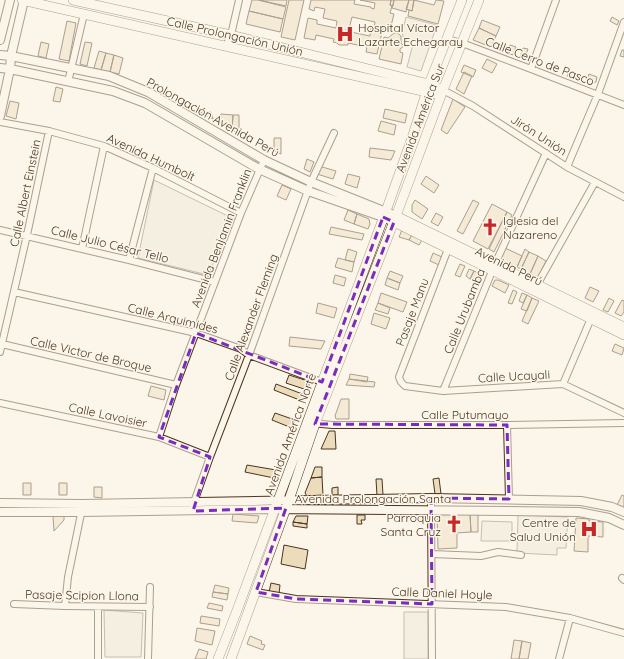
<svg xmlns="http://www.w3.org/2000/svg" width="624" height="659" viewBox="0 0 624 659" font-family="Quicksand,sans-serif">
<rect width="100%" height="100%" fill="#fbf6e9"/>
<path fill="#ede6d9" stroke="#887966" d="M154,180L234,219L208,275L138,258Z
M518,515L568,517L566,548H557V555L517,553Z
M482,521L512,522V541H481Z
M104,610L143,613L141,657H105Z"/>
<path fill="#ede7d9" stroke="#887966" d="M406,17L437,25L421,71L407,67L413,44L405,41L402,33Z
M404,612H428V659H404Z"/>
<path fill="#ecdcbc" stroke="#4a3520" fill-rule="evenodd" d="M252,0H258L286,7L283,19L249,11Z
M259,0H287L286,6Z
M289,0H304L295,40L281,37Z
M311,0H355L354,4L371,7V8L374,9L375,3L360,0H391L390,5L392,6L390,13L394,14L390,30L383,28L377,54L366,52L367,47L348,43V45H339L337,43L333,42L334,39L316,35L315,40L304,38L308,18L317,20V24L336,28L337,21L323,18L325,9L315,7L314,11L309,9ZM352,17L375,22L374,28H371L370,36L346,31V29H349Z
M391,0H394L393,6L390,5Z
M394,0H409L406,12L392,8Z
M409,0H414L412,11L406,9Z
M414,0L434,5L436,0L444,1L438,24L408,16L409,10L412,11Z
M249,11L283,19L280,32L246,24Z
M612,17L619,21L617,25L610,21Z
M482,20L500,27L496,36L479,28Z
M67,21L76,23L69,61L59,59Z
M479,28L496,36L491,47L473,40Z
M394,33H397L401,36V43L404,46L400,49V52L403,53L401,64L379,59L384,37L388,38Z
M41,42L49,44L46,58L38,56Z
M85,42L92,43L87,66L80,64Z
M510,45L516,47L513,55L507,53Z
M523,48L528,49L524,60L520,58Z
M622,50H624V57L620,56Z
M99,51L106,53L101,70L94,68Z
M106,53L114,55L110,72L101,70Z
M114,55L123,58L119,74L110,72Z
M487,59L497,64L492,73L482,68Z
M464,65L476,70L473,77L461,72Z
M569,71L574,74L572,79L567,76Z
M464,72L472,76L464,94L456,89Z
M589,74L597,77L596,82L591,84L586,83Z
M56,87L63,89L60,102L53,101Z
M453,99L465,107L447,134L441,130Z
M10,101L19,103L16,119L6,116Z
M385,109L407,114L405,123L383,118Z
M200,112H211L213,119Z
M221,114L233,115L232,130L220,123Z
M233,115H239V134L232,130Z
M381,121L396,125L394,135L378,131Z
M274,138H281V154L274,151Z
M370,148L395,151L391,160L369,157Z
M307,159L314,162L310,172L304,169Z
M319,166L336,171L333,179L317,174Z
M348,174L360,177L357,188L345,184Z
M426,176L439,185L434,193L421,184Z
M282,185L291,189L286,200L277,196Z
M415,200L428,209L422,219L412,212V205Z
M473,200L479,203L463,234L457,231Z
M492,204L507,212L488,249L473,241Z
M348,210L357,214L354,224L344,220Z
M507,212L512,215L494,252L489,249Z
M436,213L443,217L438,226L431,222Z
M357,214L369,219L370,224L368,229L354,224Z
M331,227L364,234L362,240L329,234Z
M402,230L412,235L409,240L399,237Z
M412,235L422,240L419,245L409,240Z
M505,248L522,256L517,267L500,260Z
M348,249L357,252L354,262L345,260Z
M525,249L529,252L521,269L517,267Z
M529,252L538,256L530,274L521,269Z
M433,253L442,257L439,265L430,261Z
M538,256L546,261L538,277L530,274Z
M338,258L354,262L352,272L335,267Z
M460,264L465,266L460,277L455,275Z
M469,269L474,271L470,279L466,276Z
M390,271L403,276L400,283L387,278Z
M474,271L482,275L478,283L470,279Z
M335,275L346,278L344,286L333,283Z
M387,278L400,283L398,290L385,285Z
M495,280H498L509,285L505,293L492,286Z
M590,287L599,291L593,302L585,298Z
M513,290L517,292L512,304L508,303Z
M381,293L407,302L403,312L378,303Z
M522,293L527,295L523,303L519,301Z
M527,295L532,298L527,311L521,309Z
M532,298L539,301L528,324L522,321Z
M609,298L614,301L608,312L603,310Z
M622,300L624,301V312L621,316L615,313Z
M318,303L337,308L334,318L316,313Z
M378,303L390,308L388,314L375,310Z
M374,313L390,318L386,329L371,324Z
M290,337L325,341L321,349L289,346Z
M615,344L624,348L622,355L612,351Z
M350,374L368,377L367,382L349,379Z
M289,375L308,381L309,385L307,390L286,383Z
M349,379L375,382L374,387L346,385Z
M276,384L305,395L302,401L274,390Z
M151,386L166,390L164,400L148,396Z
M341,399H349V419H336L335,416Z
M275,413L295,420L292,428L272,420Z
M329,431H335L336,449H321Z
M247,465L276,470L274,478L245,472Z
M315,467H322V477L311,478Z
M322,477L323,495L307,496L305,493L311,478Z
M439,478L441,494H435L433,479Z
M376,479H382L383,495L377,496Z
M23,483H31V495H23Z
M59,483H67V495H59Z
M94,487H102V498L94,497Z
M338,487V495H332V488Z
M622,495L624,496V508L617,505Z
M478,513V532H471L470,514Z
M233,514L259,516L257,523L232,521Z
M470,514L471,532L457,533V548L438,549L437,515Z
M357,515H365V520H361L362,524H357Z
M53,516H64V520L54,531Z
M296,516H308L307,524L293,522Z
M576,518L589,519V521L603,522V537L588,536V552L574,551Z
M293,522L307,524V528L293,526Z
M284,545L308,550L305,569L281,564Z
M271,583L280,585L279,594L269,592Z
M215,585L229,588L228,594L213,592Z
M213,592L228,594L227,600L212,597Z
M209,603L223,606L222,611L207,608Z
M201,616L220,619L219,626L200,623Z
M197,628L215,631L212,645L195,641Z
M250,636L262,641L261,644L265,645L263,650L247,644Z
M514,640L522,641L519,659H511Z
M522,641L531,643L528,659H519Z
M199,649L208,652L206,659H195Z"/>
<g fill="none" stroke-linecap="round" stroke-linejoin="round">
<g stroke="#4a3520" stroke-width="8">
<path id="street" d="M447,39L462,43L531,69L624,105
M226,46L231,35L239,0
M531,69L556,0
M68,82L84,14
M443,90L473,106L567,167L624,197
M0,122L49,131L104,146L153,168L241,213
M567,167L598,94L624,22
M0,230L129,260L215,282
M82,249L104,146
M448,249L399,377L401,382L405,386L443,391L563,384L624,413
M129,260L153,168
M537,285L595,182
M14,292L196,333L241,349L249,355L322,382
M2,344L176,385
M0,352L27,235L49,131
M563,384L592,316
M443,391L495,264L546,153
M0,403L159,437L210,457
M312,423L332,425H507L624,423
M507,425L509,499
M159,437L176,385L241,213L264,160
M431,498L432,659
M193,505L210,457L249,355L311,182L334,133
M432,554L481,556L498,552L521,555
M622,578L624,580
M256,592L296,599L506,607L570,618L624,633
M14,604L65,606L150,607
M65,606L68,577L82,509
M98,659V607
M148,659L150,587
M559,659L570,618"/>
</g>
<g stroke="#4a3520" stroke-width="10">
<path id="secondary" d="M0,40L10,0
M0,55L11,56L109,76L148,92L264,160L311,182L396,216
M0,68L10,69L113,91L145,103L259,169L308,191L383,217L394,222
M0,116L10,69L11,56L24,0
M0,503L82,504L431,498L581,501L612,507L624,512
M0,512H81L275,509L509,511L579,512L609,518L624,525"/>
</g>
<g stroke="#4a3520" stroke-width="10">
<path id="primary" d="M22,0L440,95
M73,0L231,35L429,84L443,90
M396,216L624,327
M394,222L624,335
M218,659L236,613L386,211L412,138L429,84L462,0
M231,659L289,500L315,424L396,216L443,90L479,0"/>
</g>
<use href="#street" stroke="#fbf6e9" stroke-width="6"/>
<use href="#secondary" stroke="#fbf6e9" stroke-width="8"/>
<use href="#primary" stroke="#fbf6e9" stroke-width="9"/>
</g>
<path d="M0 0H624V659H0ZM383,217L394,222L315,424L507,425L509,499L431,498L432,604L296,599L256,592L286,508L193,511L210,457L159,437L196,333L322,382Z" fill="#fbf6e9" fill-opacity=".55" fill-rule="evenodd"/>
<path fill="none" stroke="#7b2cbf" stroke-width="3" stroke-dasharray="8 5" stroke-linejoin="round" d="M383,217L394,222L315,424L507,425L509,499L431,498L432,604L296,599L256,592L286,508L193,511L210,457L159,437L196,333L322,382Z"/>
<defs>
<g id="hospital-bare" transform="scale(1.38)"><path d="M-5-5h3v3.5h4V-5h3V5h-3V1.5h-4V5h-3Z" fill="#c62828" stroke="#fbf6e9" stroke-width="2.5" paint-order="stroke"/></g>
<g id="church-bare" transform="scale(1.38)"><path d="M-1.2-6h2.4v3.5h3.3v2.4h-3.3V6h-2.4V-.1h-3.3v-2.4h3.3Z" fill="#c62828" stroke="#fbf6e9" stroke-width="2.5" paint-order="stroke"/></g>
</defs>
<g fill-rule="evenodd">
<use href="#hospital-bare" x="345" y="34"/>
<use href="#church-bare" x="490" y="227"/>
<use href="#church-bare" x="454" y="524"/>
<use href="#hospital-bare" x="589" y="529"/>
</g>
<g text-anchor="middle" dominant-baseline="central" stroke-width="3" stroke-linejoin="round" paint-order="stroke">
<g font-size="12" fill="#4a3520" stroke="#fbf6e9" text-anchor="start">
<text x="358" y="27">Hospital Víctor<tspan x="358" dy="14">Lazarte Echegaray</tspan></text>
<text x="503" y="220">Iglesia del<tspan x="503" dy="14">Nazareno</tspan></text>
<text x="441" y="517" text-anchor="end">Parroquia<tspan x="441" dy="14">Santa Cruz</tspan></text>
<text x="576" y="522" text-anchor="end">Centre de<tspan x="576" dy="14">Salud Unión</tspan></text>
</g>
<g font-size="12" fill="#4a3520" stroke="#fbf6e9">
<text transform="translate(235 36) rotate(13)">Calle Prolongación Unión</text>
<text transform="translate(540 61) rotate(21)">Calle Cerro de Pasco</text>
<text transform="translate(213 117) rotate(29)">Prolongación Avenida Perú</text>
<text transform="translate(420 118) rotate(-69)">Avenida América Sur</text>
<text transform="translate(539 135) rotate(33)">Jirón Unión</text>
<text transform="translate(151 157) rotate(25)">Avenida Humbolt</text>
<text transform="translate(25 193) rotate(-78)">Calle Albert Einstein</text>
<text transform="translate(221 238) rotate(-69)">Avenida Benjamin Franklin</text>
<text transform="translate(110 244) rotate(14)">Calle Julio César Tello</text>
<text transform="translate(509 266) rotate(26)">Avenida Perú</text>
<text transform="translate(464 311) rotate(-68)">Calle Urubamba</text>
<text transform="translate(412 312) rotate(-69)">Pasaje Manu</text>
<text transform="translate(251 317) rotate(-70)">Calle Alexander Fleming</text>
<text transform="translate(173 318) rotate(14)">Calle Arquimides</text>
<text transform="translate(91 354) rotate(13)">Calle Victor de Broque</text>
<text transform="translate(514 376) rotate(-3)">Calle Ucayali</text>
<text x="465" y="414">Calle Putumayo</text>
<text transform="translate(108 415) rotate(12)">Calle Lavoisier</text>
<text transform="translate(290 434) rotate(-70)">Avenida América Norte</text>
<text x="373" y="498">Avenida Prolongación Santa</text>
<text transform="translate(442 593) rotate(2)">Calle Daniel Hoyle</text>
<text transform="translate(82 595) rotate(1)">Pasaje Scipion Llona</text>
</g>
</g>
</svg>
